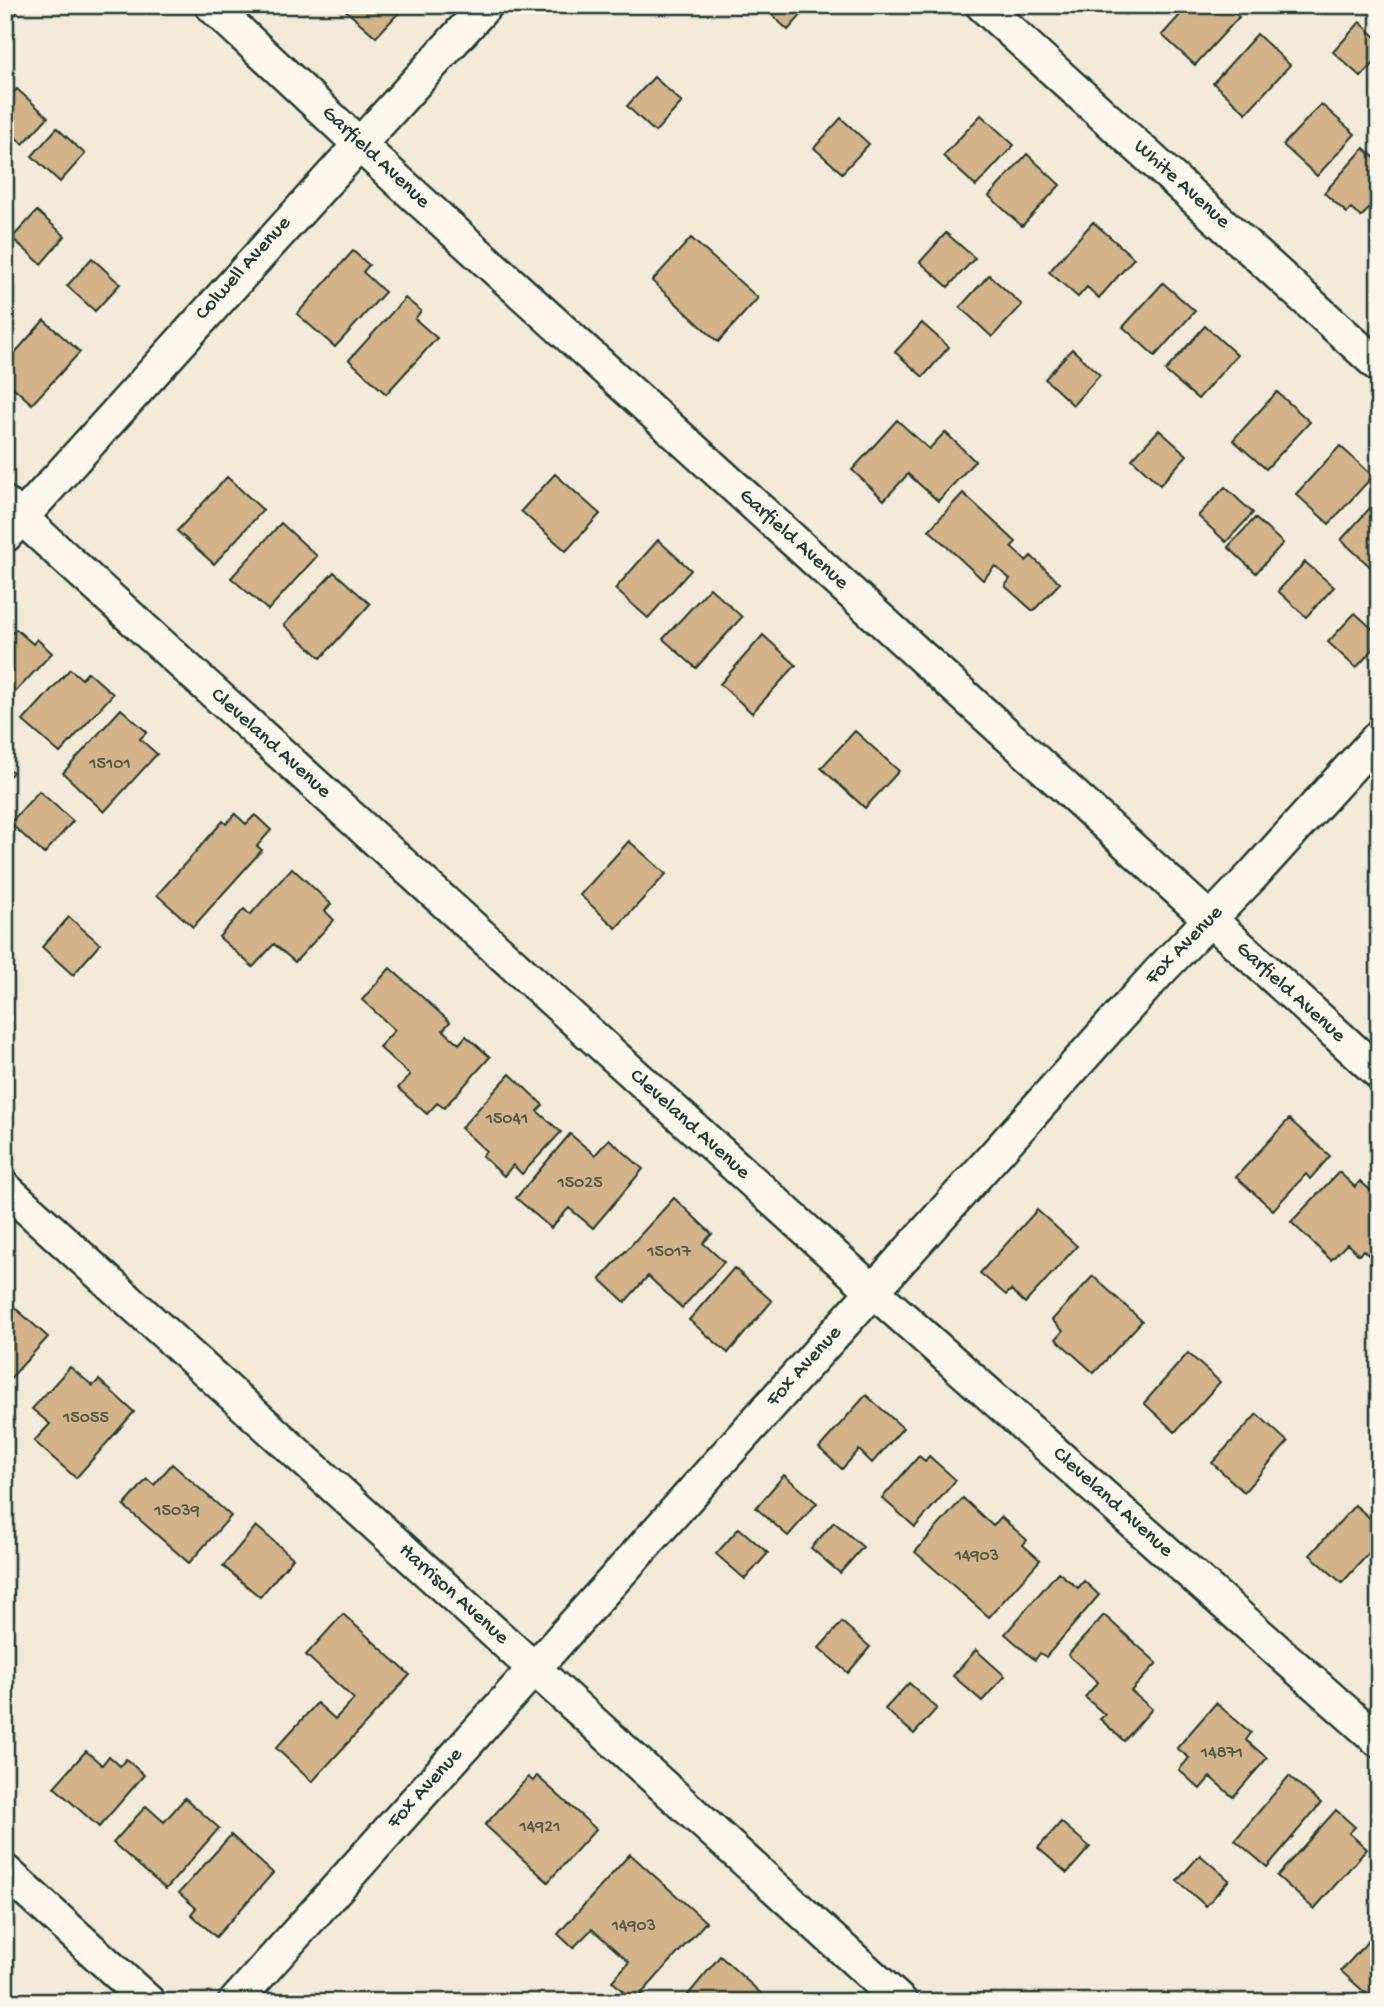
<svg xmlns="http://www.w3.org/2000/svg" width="1384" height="2007" viewBox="0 0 1384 2007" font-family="'Gochi Hand',sans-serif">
<rect width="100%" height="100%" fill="#f3e9d8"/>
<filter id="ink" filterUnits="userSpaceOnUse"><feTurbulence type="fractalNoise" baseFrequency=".0143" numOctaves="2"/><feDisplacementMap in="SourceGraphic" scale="14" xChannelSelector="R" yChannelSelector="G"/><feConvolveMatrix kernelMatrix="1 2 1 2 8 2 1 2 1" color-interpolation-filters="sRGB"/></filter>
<g filter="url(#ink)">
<path fill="#d3b387" stroke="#1f3d34" stroke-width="2" d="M5,5H23L5,25Z
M346,5H406L376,37L343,8Z
M761,5H810L788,30Z
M1115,5H1132L1125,14Z
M1189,5H1226L1239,17L1195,65L1162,35Z
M1360,22L1379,40V58L1361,77L1333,52Z
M1257,34L1290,65L1246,113L1213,83Z
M654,77L682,102L655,132L627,106Z
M17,89L48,117L23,144L5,128V101Z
M1321,104L1355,134L1317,176L1283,145Z
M981,115L1014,145L976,186L943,156Z
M841,118L869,144L842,173L814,148Z
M57,128L85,154L60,182L32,156Z
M1364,148L1379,162V198L1361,217L1351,208L1347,213L1324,193Z
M1027,154L1060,185L1022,226L989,196Z
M37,211L65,236L41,264L12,238Z
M1093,222L1134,258L1099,298L1087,287L1078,297L1049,272Z
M946,233L975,258L948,287L920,262Z
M691,238L758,298L718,342L652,281Z
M353,251L369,265L363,272L385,292L335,347L297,314Z
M92,258L120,284L95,311L67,286Z
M989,275L1022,305L992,337L960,307Z
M1163,283L1195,311L1155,356L1123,327Z
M405,298L421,311L415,319L437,338L386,394L349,360Z
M44,320L80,352L32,404L5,380V364Z
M922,323L949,347L923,377L895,352Z
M1205,326L1237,355L1198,399L1165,371Z
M1072,349L1100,375L1073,405L1045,379Z
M1277,392L1310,422L1266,469L1233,440Z
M897,420L929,449L945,432L975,461L938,501L908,474L884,500L852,470Z
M1159,430L1187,455L1160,485L1132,459Z
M1340,446L1373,476L1329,524L1296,494Z
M555,474L600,514L566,551L521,511Z
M227,477L263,510L214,564L177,531Z
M1225,487L1253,513L1226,542L1198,516Z
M963,493L1016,542L1011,547L1026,561L1031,556L1060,583L1033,611L1005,586L1010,579L995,566L983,580L929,530Z
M1379,498V565L1374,570L1341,540Z
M1255,518L1283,543L1256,573L1228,547Z
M281,523L317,556L268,610L231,578Z
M658,540L691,570L648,618L615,589Z
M1305,562L1334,587L1306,617L1278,591Z
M334,572L370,604L321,658L284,625Z
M710,588L742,617L696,668L663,639Z
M1355,613L1379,635V643L1356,668L1328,642Z
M16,629L33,644L37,639L52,653L5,703V640Z
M763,635L796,665L752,713L720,684Z
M70,669L82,679L88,672L113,694L60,753L23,721Z
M121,709L147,732L140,739L157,754L104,812L63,773Z
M855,731L899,771L865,808L821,768Z
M5,766L13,772L5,781Z
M39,791L73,821L44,854L10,823Z
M235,814L246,824L255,815L271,830L257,846L262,850L193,927L157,895L223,821L226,824Z
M629,841L666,874L616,928L580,895Z
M292,868L331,904L325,911L334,920L295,962L274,944L253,967L219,937L244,909L250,915Z
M69,917L100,944L73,975L42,947Z
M390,968L450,1022L443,1030L459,1044L466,1036L490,1057L444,1108L437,1103L427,1114L398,1088L410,1075L379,1047L395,1030L362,1000Z
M510,1074L543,1105L537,1111L561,1132L522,1174L513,1165L504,1176L482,1156L486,1151L461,1128Z
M1289,1119L1330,1156L1310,1179L1306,1174L1273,1210L1236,1177Z
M570,1134L595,1155L609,1139L643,1169L593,1228L569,1208L551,1228L516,1198Z
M1339,1172L1355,1187L1360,1181L1379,1198V1265L1363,1250L1359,1255L1347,1244L1331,1260L1291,1222Z
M674,1198L712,1234L703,1243L724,1262L682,1308L648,1276L625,1302L600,1279Z
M1037,1210L1077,1246L1025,1303L1011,1290L1006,1295L980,1273Z
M734,1268L772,1301L728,1353L689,1320Z
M1093,1276L1142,1321L1094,1373L1056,1339L1063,1331L1052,1320Z
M5,1299L48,1337L7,1382L5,1380Z
M1188,1353L1220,1382L1175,1432L1144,1403Z
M70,1367L93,1386L99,1380L134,1412L76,1478L34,1441L50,1424L32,1409Z
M866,1395L903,1428L872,1463L859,1450L842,1469L819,1448Z
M1257,1414L1288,1442L1244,1492L1212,1463Z
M919,1456L925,1461L929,1456L956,1480L915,1527L882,1498Z
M172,1464L231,1516L189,1563L124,1506L147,1479L154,1485Z
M784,1475L817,1503L788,1536L756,1508Z
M963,1498L993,1526L1001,1517L1027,1540L1023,1545L1040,1560L989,1617L915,1552Z
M1355,1505L1379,1526V1542L1342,1583L1310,1555Z
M834,1522L863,1547L840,1573L811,1548Z
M256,1526L293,1558L260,1597L223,1566Z
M739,1528L768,1553L745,1579L716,1554Z
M1058,1572L1078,1588L1084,1581L1099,1595L1046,1657L1040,1653L1035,1660L1005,1634Z
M343,1614L410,1675L312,1782L276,1748L317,1703L335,1719L354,1699L306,1655Z
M1104,1615L1157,1663L1131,1691L1152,1709L1124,1741L1100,1719L1105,1715L1085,1697L1098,1682L1068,1655Z
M842,1622L870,1647L848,1673L819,1648Z
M976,1650L1005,1676L982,1701L953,1676Z
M909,1683L937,1708L914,1734L885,1709Z
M1216,1703L1251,1733L1246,1740L1267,1758L1233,1797L1210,1777L1200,1789L1179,1770L1189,1758L1177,1748Z
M86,1751L102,1765L109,1756L120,1766L126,1759L144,1775L99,1827L54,1787Z
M537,1776L596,1829L548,1882L485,1825L528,1777L533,1781Z
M1289,1776L1321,1803L1267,1867L1235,1840Z
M185,1798L219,1828L166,1889L113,1843L146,1806L164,1822Z
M1336,1810L1355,1827L1349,1833L1367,1849L1314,1909L1277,1876Z
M1061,1822L1090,1847L1067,1873L1038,1848Z
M231,1835L273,1873L216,1937L191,1914L196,1908L179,1893Z
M630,1854L706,1922L634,2002L612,1981L629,1962L592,1929L573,1948L558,1934Z
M1200,1855L1229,1880L1206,1906L1177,1881Z
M1379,1929V2002H1375L1341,1971Z
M720,1956L764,1996L759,2002H682Z"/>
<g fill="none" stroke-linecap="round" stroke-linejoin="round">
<g stroke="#1f3d34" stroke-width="37">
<path id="minor" d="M211,5L393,176L1379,1073
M982,5L1379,366
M5,503L873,1291L1379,1741
M5,536L486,5
M5,1188L901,2002
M5,1871L149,2002
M235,2002L1159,972L1252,876L1379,736"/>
</g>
<use href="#minor" stroke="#fbf7ec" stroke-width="32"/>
</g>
</g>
<g text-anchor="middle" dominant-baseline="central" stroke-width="5" stroke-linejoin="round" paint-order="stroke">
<g font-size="18" fill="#4c5a49">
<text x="110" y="764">15101</text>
<text x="507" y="1119">15041</text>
<text x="580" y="1183">15025</text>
<text x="669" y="1252">15017</text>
<text x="86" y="1418">15055</text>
<text x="177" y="1511">15039</text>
<text x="977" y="1556">14903</text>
<text x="1222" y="1753">14871</text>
<text x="540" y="1827">14921</text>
<text x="634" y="1926">14903</text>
</g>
<g font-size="21" fill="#1f3d34" stroke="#fbf7ec">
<text transform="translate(375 158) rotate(43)">Garfield Avenue</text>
<text transform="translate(1181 185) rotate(42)">White Avenue</text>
<text transform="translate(244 269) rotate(-48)">Colwell Avenue</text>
<text transform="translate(793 540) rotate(42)">Garfield Avenue</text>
<text transform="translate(270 744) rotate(42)">Cleveland Avenue</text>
<text transform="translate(1185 946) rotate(-46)">Fox Avenue</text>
<text transform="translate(1290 993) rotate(42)">Garfield Avenue</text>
<text transform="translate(689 1125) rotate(42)">Cleveland Avenue</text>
<text transform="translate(805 1367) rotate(-48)">Fox Avenue</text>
<text transform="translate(1112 1503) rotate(42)">Cleveland Avenue</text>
<text transform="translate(453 1595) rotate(42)">Harrison Avenue</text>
<text transform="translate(426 1789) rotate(-48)">Fox Avenue</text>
</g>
</g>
<rect width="1384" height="2007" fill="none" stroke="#fbf7ec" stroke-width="28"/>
<rect x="14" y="14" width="1356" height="1979" fill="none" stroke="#1f3d34" stroke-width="2.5" filter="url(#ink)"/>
</svg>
